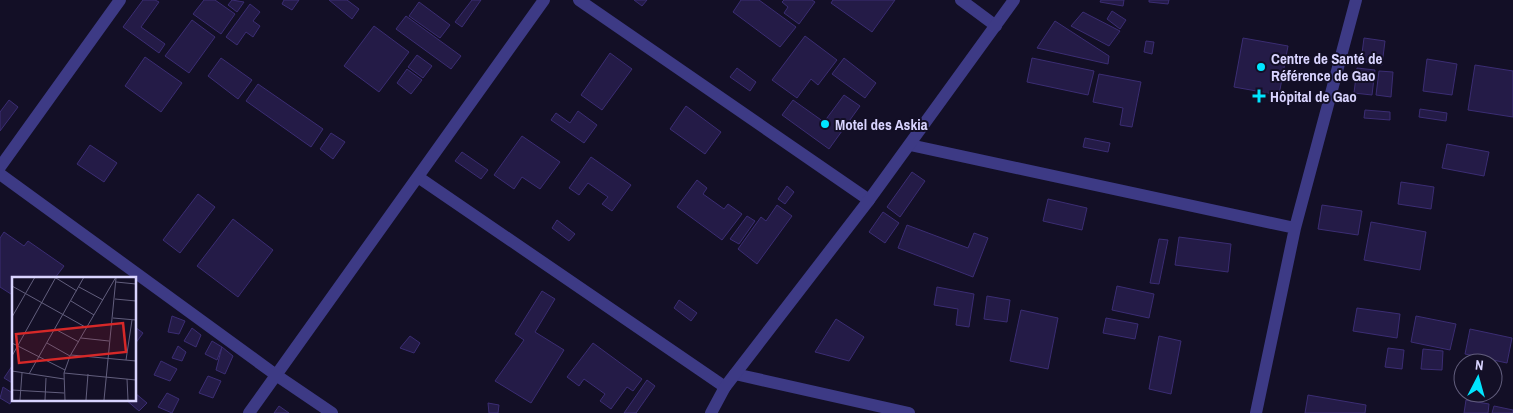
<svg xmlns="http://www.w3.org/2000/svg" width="1513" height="413" viewBox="0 0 1513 413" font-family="'Archivo Narrow',sans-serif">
<rect width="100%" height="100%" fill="#130f26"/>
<path fill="#241b47" stroke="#3b2d73" d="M143,0H155L159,2L141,27L165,44L159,53L123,27Z
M204,0H215L235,14L221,34L193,14Z
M232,0L244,2L237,12L228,5Z
M284,0H299L292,10L282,4Z
M329,0H347L359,9L352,19Z
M472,0H481L462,27L455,22Z
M634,0H647L642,6Z
M741,0H759L796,27L780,47L733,12Z
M784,0H812L815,2L799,24L784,13L788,7L782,2Z
M833,0H895L872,32L831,3Z
M1101,0H1124L1123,6L1100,2Z
M1149,0H1169L1168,4L1149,2Z
M419,2L450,25L440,38L409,16Z
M250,4L260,12L253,21L260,26L253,37L246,32L237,45L226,37Z
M1112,11L1126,20L1120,29L1107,19Z
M1083,12L1120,31L1109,46L1071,26Z
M406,16L461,56L451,69L396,29Z
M192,20L215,37L189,73L165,56Z
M1055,21L1109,56L1108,64L1037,48Z
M374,26L409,52L379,92L344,66Z
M805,36L837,60L818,85L811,79L797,98L772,80Z
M1243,38L1288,46L1279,95L1234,87Z
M1364,38L1385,41L1382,65L1361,61Z
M1146,41L1154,42L1152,54L1144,52Z
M610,53L632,69L602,110L581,95Z
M417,55L432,66L423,78L408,67Z
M145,57L182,83L161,112L125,86Z
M221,58L252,80L238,99L208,76Z
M844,58L876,83L865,98L832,74Z
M1032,58L1094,71L1088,95L1027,82Z
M1427,59L1457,64L1452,95L1423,91Z
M1475,65L1513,71V117L1468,110Z
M737,68L756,82L750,91L730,77Z
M1357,68L1375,70L1372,95L1354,93Z
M407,69L422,80L411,94L397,83Z
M1379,71L1393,72L1391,97L1376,95Z
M1099,74L1141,82L1132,127L1120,125L1123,108L1093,102Z
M258,84L323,129L311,147L246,101Z
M844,95L860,106L829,149L782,115L793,100L824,122Z
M9,100L18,107L0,131V112Z
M686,106L721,132L705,154L670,129Z
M1420,109L1447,113L1446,121L1419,117Z
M1365,110L1390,112V120L1364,118Z
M578,111L597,125L584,143L551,120L556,113L570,123Z
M331,133L345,142L333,159L320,149Z
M522,136L560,162L540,189L522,177L514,189L494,175Z
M1085,138L1110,143L1108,152L1083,147Z
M1447,144L1489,152L1484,176L1442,168Z
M90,145L117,163L104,182L77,164Z
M462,152L488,170L481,179L455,161Z
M591,157L631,185L612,211L602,204L608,197L588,183L579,195L569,188Z
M912,172L925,181L900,217L887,207Z
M697,180L707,188L703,194L724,209L728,204L742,214L722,240L677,207Z
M1401,182L1434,187L1431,209L1398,204Z
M787,186L794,192L785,204L778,199Z
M198,194L215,207L180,253L163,240Z
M1048,199L1087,208L1082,230L1043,221Z
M777,205L792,216L757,264L738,249L761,217L766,221Z
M1322,205L1362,211L1358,235L1318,229Z
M883,212L899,223L885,243L869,232Z
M747,216L755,221L739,244L730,239Z
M233,219L273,250L238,297L197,266Z
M557,220L575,234L569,241L552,228Z
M1371,222L1426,232L1420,270L1364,260Z
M907,225L968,248L974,233L988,238L973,277L898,248Z
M4,232L24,246L28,241L64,266L55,278H14V296L0,287V238Z
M1179,237L1231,244L1228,272L1175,265Z
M1159,239L1168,240L1159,284L1150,283Z
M1117,286L1154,294L1149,318L1112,310Z
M937,287L974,294L969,327L956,325L958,309L934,305Z
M542,291L555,299L535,332L564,350L531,403L495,381L524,340L515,334Z
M987,296L1010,300L1007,322L984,319Z
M679,300L697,313L691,321L674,308Z
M1357,308L1400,314L1397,338L1353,331Z
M1021,310L1058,318L1048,369L1010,361Z
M172,316L185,321L179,334L168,332Z
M1416,316L1456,324L1450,350L1411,342Z
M1106,318L1138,324L1135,339L1103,333Z
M836,319L864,337L849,361L815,352Z
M135,327L143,333L135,344Z
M192,328L201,335L196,347L184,341Z
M1470,329L1512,338L1507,363L1465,354Z
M410,336L420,343L414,353L400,348Z
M1159,336L1181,341L1171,394L1149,389Z
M212,341L222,347L217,360L205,354Z
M593,343L642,379L633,391L627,387L611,409L600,401L605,394L584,379L579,386L567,377Z
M178,346L186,352L182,361L172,358Z
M222,347L233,356L225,374L216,370Z
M1388,348L1404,350L1402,369L1385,367Z
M1423,349L1443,351L1442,370L1421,369Z
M161,361L177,369L170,381L154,375Z
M14,363V384L4,378Z
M208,376L221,381L213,398L199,393Z
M647,380L655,386L636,413H624Z
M3,387L14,394L10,404L0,398Z
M135,393L147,403L139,411L125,399H135Z
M167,393L179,399L172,413L158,407Z
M1308,395L1366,405L1365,413H1305Z
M1466,400L1489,404L1488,413H1464Z
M488,403L499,405L498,413H489Z
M279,406L289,413H274Z
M1494,406L1513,410V413H1492Z"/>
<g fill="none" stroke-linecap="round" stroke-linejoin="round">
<path stroke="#3d3a85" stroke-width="12" d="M579,0L869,200
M961,0L996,26
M910,145L1295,228
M0,167L120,0
M0,174L276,375L332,413
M418,177L725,387
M735,374L909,413
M249,413L544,0
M1256,413L1295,228L1356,0"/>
<path stroke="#3d3a85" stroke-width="12" d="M711,413L725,387L869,200L1014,0"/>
</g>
<g fill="#00e5ff" stroke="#130f26" stroke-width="2">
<circle cx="1261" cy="67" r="5"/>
<path d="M1256.5 88.5h5v5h5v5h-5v5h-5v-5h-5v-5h5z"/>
<circle cx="825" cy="124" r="5"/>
</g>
<g text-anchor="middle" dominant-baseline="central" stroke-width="4" stroke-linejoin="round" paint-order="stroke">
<g font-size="15" font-weight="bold" fill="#d9d4ff" stroke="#130f26" text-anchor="start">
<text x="1271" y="58">Centre de Santé de<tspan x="1271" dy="17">Référence de Gao</tspan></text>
<text x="1270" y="96">Hôpital de Gao</text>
<text x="835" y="124">Motel des Askia</text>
</g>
</g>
<g transform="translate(12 277)">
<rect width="124" height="124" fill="#130f26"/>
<path fill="none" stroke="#625e7d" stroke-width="1" d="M44,1L65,14M104,5L124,7M0,9L75,51M67,10L91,23M103,22L124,24M59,24L82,38M0,40L23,0M101,41L124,43M43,52L67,65M69,61L97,64M0,66L53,93M35,66L58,79M59,78L124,84M0,79L44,0M114,83L120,43M0,94L52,102M52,96L124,103M17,97L72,0M115,102L116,123M0,113L52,116M8,123L10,96M33,123L34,101M53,123L52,96L58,79L104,0M74,123L76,97M92,123L104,1"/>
<path fill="#d62828" fill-opacity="0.15" stroke="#d62828" stroke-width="2.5" d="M111,46L114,75L7,86L4,57Z"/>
<rect width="124" height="124" fill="none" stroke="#d9d4ff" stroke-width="2.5"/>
</g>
<g transform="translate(1478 378) rotate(6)"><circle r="24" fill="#130f26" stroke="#625e7d"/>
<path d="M0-4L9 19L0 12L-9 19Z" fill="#00e5ff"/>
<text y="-8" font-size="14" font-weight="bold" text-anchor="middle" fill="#d9d4ff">N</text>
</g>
</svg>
